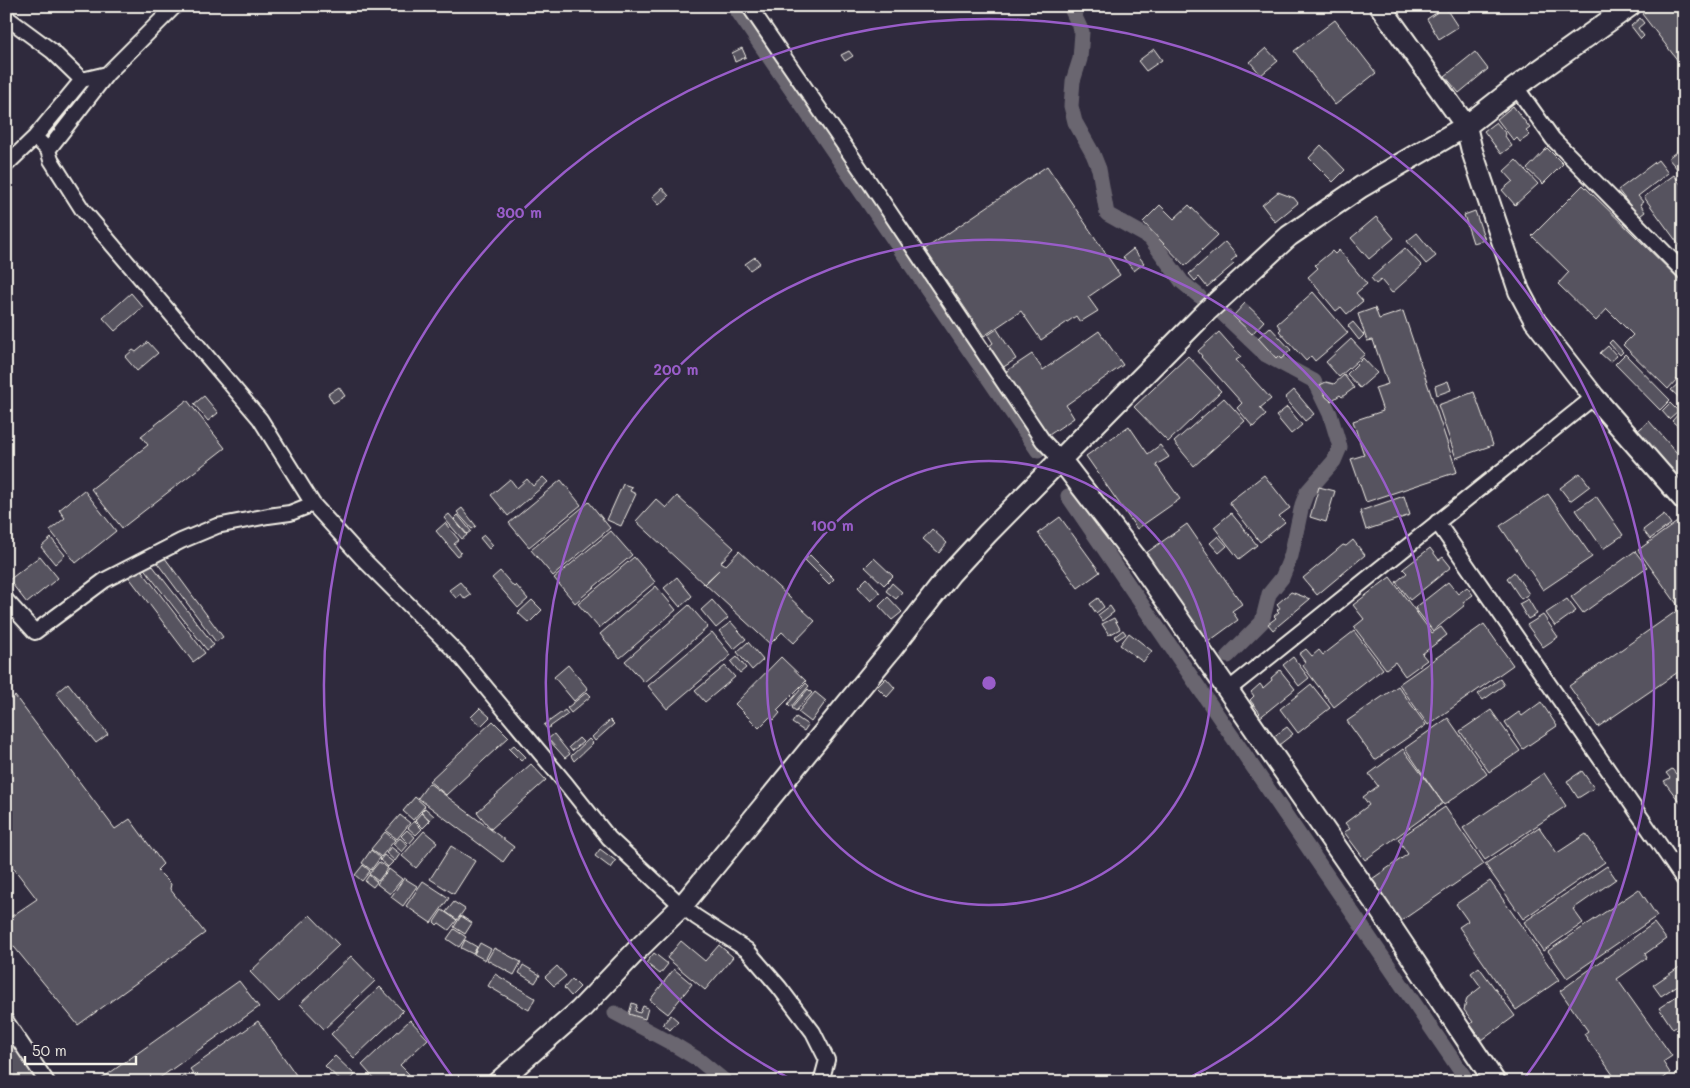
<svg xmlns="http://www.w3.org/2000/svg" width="1690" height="1088" viewBox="0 0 1690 1088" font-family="Mali,sans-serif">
<rect width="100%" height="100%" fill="#2f2a3d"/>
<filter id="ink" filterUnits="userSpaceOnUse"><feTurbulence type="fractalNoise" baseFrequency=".02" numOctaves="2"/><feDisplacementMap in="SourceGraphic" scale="10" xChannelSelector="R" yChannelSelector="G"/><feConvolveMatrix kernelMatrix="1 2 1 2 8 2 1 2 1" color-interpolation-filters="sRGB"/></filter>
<g filter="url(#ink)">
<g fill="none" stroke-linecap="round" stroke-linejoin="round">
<path stroke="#6a6670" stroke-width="15" d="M734,6L1038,451
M1070,6L1082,32L1080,59L1073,81L1071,106L1075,122L1093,154L1099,169L1107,214L1150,238L1182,282L1199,296
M1223,314L1266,355L1314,381L1330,414L1340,447L1334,461L1307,492L1302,505L1291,556L1282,578L1269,594L1262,622L1228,656
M1068,496L1468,1082
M615,1013L673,1044L699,1060L726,1082"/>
</g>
<path fill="#56525f" stroke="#f4f1e8" d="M1652,6H1684V63L1682,66L1642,14Z
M1445,7L1458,27L1439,39L1427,19Z
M1640,18L1644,23L1638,28L1644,36L1641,39L1631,26Z
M1335,20L1376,73L1335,105L1294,51Z
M742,48L746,57L735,62L732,53Z
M1266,48L1278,61L1261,75L1250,62Z
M1154,49L1162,60L1146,71L1138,61Z
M849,51L853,56L845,61L841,55Z
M1475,52L1488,69L1459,93L1445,76Z
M1513,106L1530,128L1526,131L1530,135L1520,142L1517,138L1514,141L1497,119Z
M1496,122L1506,134L1505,136L1512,146L1501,154L1484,131Z
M1321,145L1345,170L1333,182L1309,158Z
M1684,146V177L1668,158Z
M1547,148L1563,164L1543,184L1527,169Z
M1516,160L1538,184L1515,205L1502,190L1513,181L1504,171Z
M1658,160L1668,173L1638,196L1643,202L1640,204L1645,212L1636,219L1629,210L1632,208L1618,190Z
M1047,166L1120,275L1088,297L1098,311L1080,322L1076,316L1041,340L1021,311L984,336L925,249Z
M1674,175L1684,189V247L1682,249L1644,197Z
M1583,185L1684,284V402L1671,390L1680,382L1677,379L1668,389L1623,345L1633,335L1607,309L1596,321L1558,284L1569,272L1532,236Z
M662,188L669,196L659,205L652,197Z
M1278,192L1294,198L1298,203L1275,222L1262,205Z
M1160,205L1174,219L1189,205L1218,235L1185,266L1143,222Z
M1475,211L1485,240L1473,243L1464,215Z
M1376,217L1394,238L1369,259L1351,238Z
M1417,233L1436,256L1426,264L1407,241Z
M1225,242L1237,256L1231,261L1234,264L1207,287L1199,277L1195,281L1189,274Z
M1405,248L1422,266L1392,293L1381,280L1376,284L1371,278Z
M1133,249L1144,263L1134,271L1123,257Z
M1339,250L1367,284L1356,293L1363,301L1347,314L1341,307L1336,311L1308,277L1318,268L1315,265L1332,251L1335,254Z
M755,257L760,263L750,270L745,264Z
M1313,292L1348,333L1315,361L1311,356L1306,361L1279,331L1281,329L1277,324Z
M131,293L143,307L115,331L103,318Z
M1245,303L1264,321L1252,334L1233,316Z
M1375,308L1379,319L1403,311L1457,472L1366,502L1351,459L1364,455L1353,421L1383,411L1375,388L1388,384L1373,340L1367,341L1358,314Z
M1353,322L1364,335L1359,340L1348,326Z
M1270,327L1291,350L1281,359L1278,356L1276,358L1258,338Z
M997,329L1016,359L1002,368L988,347L993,343L988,335Z
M1099,331L1123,365L1066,405L1074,418L1049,435L1005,372L1032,354L1043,370Z
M1219,332L1241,357L1236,360L1271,399L1260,408L1266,415L1253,427L1237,408L1242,403L1201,357L1202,356L1198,351Z
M1351,339L1365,354L1339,377L1326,362Z
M1612,340L1623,352L1620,355L1609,343Z
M148,342L158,353L137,371L125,357L133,350L136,352Z
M1608,346L1617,356L1610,362L1600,353Z
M1625,354L1670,400L1660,410L1615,364Z
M1188,356L1221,391L1168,442L1134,407Z
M1363,358L1377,373L1360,388L1347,374Z
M1344,375L1354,388L1342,397L1340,395L1331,401L1326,397L1320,385L1326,382L1334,384Z
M1448,381L1451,390L1437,395L1435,386Z
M339,387L345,396L333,403L328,394Z
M1294,390L1314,414L1305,421L1285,398Z
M1474,392L1493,445L1456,458L1438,405Z
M204,396L218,413L208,421L194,404Z
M1224,398L1245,421L1194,466L1174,442Z
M187,400L225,448L122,528L91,489L148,445L141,436Z
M1670,403L1678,411L1669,419L1662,411Z
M1287,407L1302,425L1291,434L1276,416Z
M1679,413L1684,417V425L1681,429L1672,421Z
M1649,421L1684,461V491L1634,434Z
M1129,426L1148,454L1160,445L1169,457L1156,465L1180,499L1137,529L1086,456Z
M1580,473L1590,486L1570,501L1560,488Z
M1264,475L1290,508L1279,516L1285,522L1260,542L1229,502Z
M543,477L548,482L508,516L491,495L510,479L517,488L527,479L533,486Z
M561,480L581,505L529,547L509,523Z
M623,484L632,487L630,491L636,494L621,526L607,520Z
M1319,487L1335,491L1326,522L1310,517Z
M84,490L116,531L76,563L50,530L65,518L59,510Z
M1548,494L1592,557L1543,590L1500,526Z
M677,496L734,548L721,562L726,565L739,551L815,621L794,643L782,632L770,644L705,584L719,570L704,584L636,521L656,499L666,508Z
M1404,496L1410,515L1366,530L1360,511Z
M1596,496L1623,535L1603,549L1576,510Z
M589,502L610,528L553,576L531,550Z
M462,508L476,526L472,529L457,512Z
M1231,513L1257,545L1239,559L1214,527Z
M449,514L467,535L462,539L444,518Z
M1664,514L1671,524L1650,539L1643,530Z
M458,515L471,531L467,534L454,519Z
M1060,517L1100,572L1078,588L1038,533Z
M1680,520L1684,525V614L1638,550Z
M445,523L459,540L454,544L461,553L457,556L436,531Z
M1187,524L1242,604L1232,611L1238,620L1208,642L1146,553Z
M932,529L947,543L939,553L923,539Z
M611,531L632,555L575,603L554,578Z
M484,535L493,545L489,549L480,538Z
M1218,536L1227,546L1219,553L1210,543Z
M51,538L65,555L55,564L41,547Z
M1353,540L1365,555L1317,595L1303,578L1343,545L1346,546Z
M1430,548L1439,560L1443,557L1451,567L1410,600L1396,582L1407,573L1403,569Z
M1635,551L1647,567L1583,613L1571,597Z
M162,554L223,637L216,642L155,560Z
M810,555L834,579L829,584L805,560Z
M40,556L58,578L27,603L9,580Z
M634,557L655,582L599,628L578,604Z
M874,558L893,576L884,585L865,567Z
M149,561L214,645L207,650L142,566Z
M139,567L205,653L193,662L128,576Z
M500,571L514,587L516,585L528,599L518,608L492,578Z
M1514,572L1529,594L1521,599L1507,578Z
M677,577L692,596L680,607L664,588Z
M1390,577L1432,633L1441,627L1447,635L1422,654L1427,660L1405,676L1395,662L1386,669L1354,627L1364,619L1353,605Z
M867,578L880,593L871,601L858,587Z
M460,582L471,595L465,599L461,594L456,598L449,590Z
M1448,582L1458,594L1467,587L1473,595L1463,602L1465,605L1433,631L1415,608Z
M892,583L902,592L896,599L886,591Z
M656,586L676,610L620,658L600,634Z
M1291,592L1310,599L1273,630L1268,624L1276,618L1274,616L1279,612L1277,610L1280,608L1277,604Z
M888,597L902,612L892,620L879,606Z
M1098,598L1104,607L1096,613L1090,604Z
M1528,599L1537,614L1528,619L1519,604Z
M1567,599L1576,611L1555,626L1546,613Z
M532,600L542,610L529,623L518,613Z
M712,600L728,618L716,628L701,610Z
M689,605L708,627L644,682L625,661Z
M1110,606L1114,612L1102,621L1098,615Z
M1678,610L1684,618V668L1598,727L1569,686Z
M1543,615L1558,637L1543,647L1527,625Z
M1114,618L1120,629L1109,635L1102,624Z
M731,622L746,639L734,649L719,631Z
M1484,624L1513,665L1428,725L1399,684Z
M1123,630L1126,634L1117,640L1114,637Z
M1354,631L1383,669L1334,707L1303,666L1305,662L1299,654L1306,649L1312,656L1319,650L1323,655Z
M712,632L731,655L667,709L648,686Z
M1129,633L1152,651L1143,662L1120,645Z
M748,642L763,660L752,670L737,652Z
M737,657L746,668L740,673L731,662Z
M781,657L806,681L777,710L780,713L774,720L770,717L759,728L735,704Z
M1293,657L1309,678L1299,686L1283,665Z
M568,665L588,689L574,701L554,677Z
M725,666L735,677L705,702L695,691Z
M1280,670L1295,689L1258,719L1256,717L1260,713L1250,700L1254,696L1251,692L1260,684L1263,688L1272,680L1271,678Z
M886,678L895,688L887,697L877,687Z
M1500,679L1504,685L1483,700L1478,694Z
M68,683L108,734L96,743L56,693Z
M806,683L809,686L791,707L788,704Z
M1311,684L1330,708L1298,733L1280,709Z
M1398,686L1426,725L1375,760L1347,721Z
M808,689L812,693L796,711L792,708Z
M587,692L591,696L571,713L567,708Z
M815,692L826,701L811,722L798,712Z
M15,696L115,829L130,819L163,864L157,870L171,884L170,889L205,933L78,1025L6,937V920L37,899L6,858V703Z
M1541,702L1557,726L1523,749L1505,722L1519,712L1522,716Z
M480,708L490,717L481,726L471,717Z
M565,710L568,714L547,729L544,725Z
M1491,710L1520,751L1489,772L1460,731Z
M796,717L808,725L804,731L792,723Z
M1448,718L1487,774L1444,805L1405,748Z
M610,720L614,724L595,741L592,737Z
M493,721L509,737L446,795L429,781Z
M1287,727L1293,734L1279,745L1273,737Z
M554,734L570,754L565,758L548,739Z
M579,738L583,742L572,751L569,747Z
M589,739L593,743L574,761L571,756Z
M514,745L526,757L521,761L509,749Z
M1403,749L1443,803L1365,860L1344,832L1350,829L1345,823L1369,805L1363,797L1378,786L1369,774Z
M531,764L546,780L491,829L477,812Z
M1672,769L1676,774L1684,769V808L1664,781L1670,778L1666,773Z
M1582,771L1594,788L1578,798L1567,781Z
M1544,773L1566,806L1485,860L1463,828Z
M429,783L514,847L503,862L418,798Z
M415,797L425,806L413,820L403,811Z
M1445,807L1484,864L1398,923L1369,881L1408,854L1398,839Z
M425,808L434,816L430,820L421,812Z
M421,813L430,821L423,828L415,820Z
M400,815L410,823L397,839L386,831Z
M414,821L422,829L416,835L408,828Z
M1539,827L1557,853L1586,834L1605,862L1523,919L1485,864Z
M407,830L415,837L409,844L401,836Z
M424,831L437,842L416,868L402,856Z
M385,832L395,840L381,857L371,849Z
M400,838L408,845L402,852L393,844Z
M451,846L475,861L454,894L430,879Z
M391,847L400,854L395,861L386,853Z
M600,849L616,861L611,868L595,856Z
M371,850L380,858L371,870L362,863Z
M384,855L393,862L388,867L380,860Z
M379,862L388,868L378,881L369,874Z
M363,865L370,871L362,881L355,875Z
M1607,866L1616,879L1573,909L1583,923L1543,951L1524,922Z
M389,869L402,879L390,894L377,884Z
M369,875L377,882L373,887L365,881Z
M404,878L417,886L403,906L391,897Z
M423,881L449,898L431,923L406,906Z
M1490,881L1559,980L1516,1010L1459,927L1468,921L1456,904Z
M1639,889L1657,916L1567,978L1548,951Z
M454,902L465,909L457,920L446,912Z
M442,910L457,920L449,930L439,923L437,925L434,922Z
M310,915L339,945L279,1002L250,972Z
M461,916L472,923L465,934L454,927Z
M1654,923L1666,939L1645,954L1647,958L1617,979L1672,1056L1663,1062L1670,1073L1659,1082H1618L1584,1034L1588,1031L1560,991Z
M454,929L466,937L459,947L447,939Z
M465,940L477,947L473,954L461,948Z
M681,941L705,961L719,945L733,957L705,990L667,958Z
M480,943L491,949L485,960L474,954Z
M494,948L521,962L514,975L487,960Z
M654,953L668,964L660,974L646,963Z
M351,956L375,981L324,1029L300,1004Z
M1684,964V981L1661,996L1653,985Z
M523,965L540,975L535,983L519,973Z
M557,966L566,976L554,986L545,977Z
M1479,967L1515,1016L1482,1040L1470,1024L1473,1022L1464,1010L1467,998L1481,987L1471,973Z
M674,969L692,984L668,1014L650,1000Z
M495,974L535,998L529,1010L488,986Z
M572,979L580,987L571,996L564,988Z
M239,981L259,1007L154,1082H97Z
M380,987L403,1011L354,1058L331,1034Z
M1684,991V1021L1673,1029L1659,1008Z
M632,1003L637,1005L635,1011L640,1013L643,1006L648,1008L645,1019L629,1014Z
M671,1015L678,1021L670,1030L663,1024Z
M410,1020L428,1039L400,1065L412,1077L407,1082H377L362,1065Z
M258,1021L301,1082H199L190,1069Z
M9,1039L38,1076L29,1082H6V1041Z
M335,1056L355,1075L349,1082H342L325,1066Z
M1684,1058V1077L1678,1071L1683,1066L1679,1063Z
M185,1075L189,1082H175Z"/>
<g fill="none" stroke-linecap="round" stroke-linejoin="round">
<g stroke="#f4f1e8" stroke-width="18">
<path id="street" d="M749,6L870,183L1043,441L1061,460
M6,17L52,51L82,80
M1516,87L1553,139L1684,272
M35,137L48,150L51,160L82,209L260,419L313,504L362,558L458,654L567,785L609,838L682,906L696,917L747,950L779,987L813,1032L827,1060L821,1082
M48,150L107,74
M6,165L35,137L82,80L107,74L175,6
M1437,522L1684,880
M6,600L35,632L105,580L181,541L217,526L268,516L290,513L313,504
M1228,690L1594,397
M6,1021L47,1082"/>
</g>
<g stroke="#f4f1e8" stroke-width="24">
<path id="secondary" d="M1380,6L1466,126L1472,151L1519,291L1535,321L1594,397L1684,500
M1061,460L1140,563L1384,916L1495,1082
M498,1082L580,1010L638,949L682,906L890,651L950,574L987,534L1206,312L1289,236L1361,187L1466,126L1516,87L1630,6"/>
</g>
<use href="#street" stroke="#2f2a3d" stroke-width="14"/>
<use href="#secondary" stroke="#2f2a3d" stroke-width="20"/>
</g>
</g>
<g fill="none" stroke="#995dc9" stroke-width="2.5">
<circle cx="989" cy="683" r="222"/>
<path d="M795 1081A443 443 0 1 1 1183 1081"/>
<path d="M454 1079A665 665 0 1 1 1524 1079"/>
</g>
<circle cx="989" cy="683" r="8" fill="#995dc9" stroke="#2f2a3d" stroke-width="2.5"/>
<g font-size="15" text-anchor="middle" font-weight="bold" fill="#995dc9" stroke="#2f2a3d" stroke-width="5" stroke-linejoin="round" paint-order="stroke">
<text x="519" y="218">300 m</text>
<text x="676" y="375">200 m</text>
<text x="832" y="531">100 m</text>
</g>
<rect width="1690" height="1088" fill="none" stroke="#2f2a3d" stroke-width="25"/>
<rect x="12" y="12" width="1665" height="1063" fill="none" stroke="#f4f1e8" stroke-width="2" filter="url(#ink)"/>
<path d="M25 1056v8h111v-8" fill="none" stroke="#f4f1e8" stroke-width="2.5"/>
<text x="32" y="1056" font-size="15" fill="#f4f1e8" stroke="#2f2a3d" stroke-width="4" paint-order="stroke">50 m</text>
</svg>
